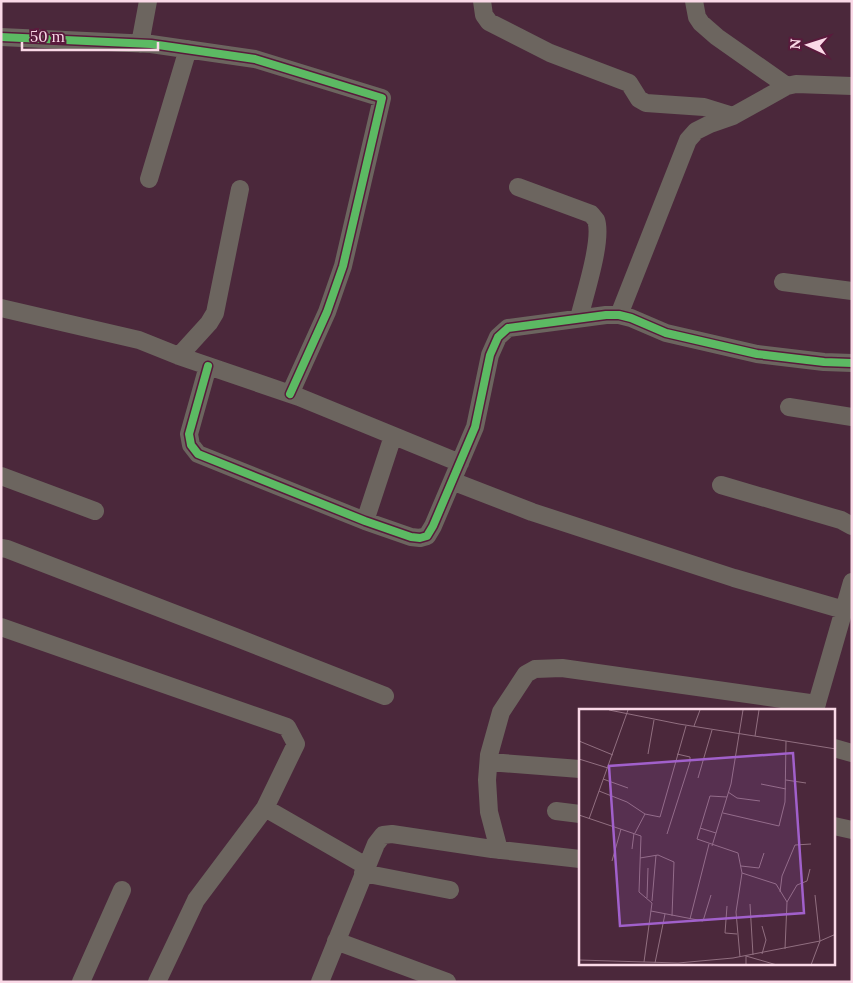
<svg xmlns="http://www.w3.org/2000/svg" width="853" height="983" viewBox="0 0 853 983" font-family="Lora,serif">
<rect width="100%" height="100%" fill="#4b283b"/>
<g fill="none" stroke-linecap="round" stroke-linejoin="round">
<path stroke="#6c655f" stroke-width="18" d="M482,1L484,15L489,22L550,53L629,83L639,99L646,103L704,107L733,116
M694,1L697,17L701,23L717,37L787,86
M1,37L151,44L255,59L382,98L343,266L327,312L290,394
M140,44L148,1
M149,179L188,49
M518,187L591,214C592,215 595,219 596,220C603,240 584,297 579,318
M783,282L852,291
M1,308L139,340L179,356L299,397L460,463
M619,315L688,140L696,131L710,124L733,116L787,86L796,84L852,86
M179,356L209,323L215,313L240,189
M208,366L189,434L191,445L198,454L365,521L411,537L420,538L427,536L433,526L475,427L490,355L498,337L508,328L606,315H619L631,318L666,333L757,354L824,362L852,363
M789,407L852,417
M1,476L95,511
M452,481L532,512L734,578L844,610
M721,485L841,520L852,526
M365,521L393,436
M1,548L7,549L235,637L385,696
M1,627L287,727L296,744L265,808
M815,710L852,582
M834,748L852,753
M489,762L580,769
M556,811L580,814
M834,826L852,830
M499,850L489,812L487,780L489,755L501,712L526,674L535,669L562,668L817,704
M363,873L450,890
M336,941L447,982
M81,982L122,890
M157,982L196,900L265,808L366,866
M320,982L376,844L383,835L392,834L492,849L580,859"/>
<g stroke="#591a3c" stroke-width="11">
<path id="cycleway" d="M1,37L151,44L255,59L382,98L343,266L327,312L290,394
M208,366L189,434L191,445L198,454L365,521L411,537L420,538L427,536L433,526L475,427L490,355L498,337L508,328L606,315H619L631,318L666,333L757,354L824,362L852,363"/>
</g>
<use href="#cycleway" stroke="#5cba63" stroke-width="8"/>
</g>
<g transform="translate(579 709)">
<rect width="256" height="256" fill="#4b283b"/>
<path fill="none" stroke="#916f80" stroke-width="1" d="M30,1L100,15L257,40M115,17L121,1M176,27L180,1M0,32L34,46M69,45L75,11M0,50L29,59M119,69L133,21M24,70L49,79M207,71L227,74M182,75L207,80M20,82L48,93L66,105L56,124M149,83L158,89L181,92M148,88L131,87L118,130L159,144L163,164L157,203L161,248M144,104L200,117L206,93L207,32M66,105L81,108L107,17M0,106L62,127L60,183L73,194L65,253M10,110L49,1M121,119L137,124M88,125L111,53V48L98,45M133,137L152,75L164,1M53,140L55,124M61,149L79,146L95,153L93,207M33,152L42,120M162,157L180,159L185,144M163,164L197,175L208,193L206,240M201,183L203,167L216,136L232,135M68,189L69,159M73,192L77,146M208,193L218,176L228,172L231,160M171,195L174,246M148,197L146,224L158,225M72,202L124,212L132,186M111,210L130,135M183,245L187,231L183,217M0,251L99,254L154,249L241,232L257,225M76,254L86,205M167,256V247L198,256M232,256L241,232L236,186"/>
<path fill="#a160cb" fill-opacity="0.15" stroke="#a160cb" stroke-width="2.5" d="M214,44L225,204L41,217L30,57Z"/>
<rect width="256" height="256" fill="none" stroke="#fad9e7" stroke-width="2.5"/>
</g>
<rect width="853" height="983" fill="none" stroke="#fad9e7" stroke-width="5"/>
<g transform="translate(808 45) rotate(274)" stroke="#591a3c" stroke-width="4" paint-order="stroke">
<path d="M0-4L9 19L0 12L-9 19Z" fill="#fad9e7"/>
<text y="-8" font-size="14" font-weight="bold" text-anchor="middle" fill="#fad9e7">N</text>
</g>
<path d="M22 42v8h136v-8" fill="none" stroke="#fad9e7" stroke-width="2.5"/>
<text x="30" y="42" font-size="15" fill="#fad9e7" stroke="#591a3c" stroke-width="4" paint-order="stroke">50 m</text>
</svg>
